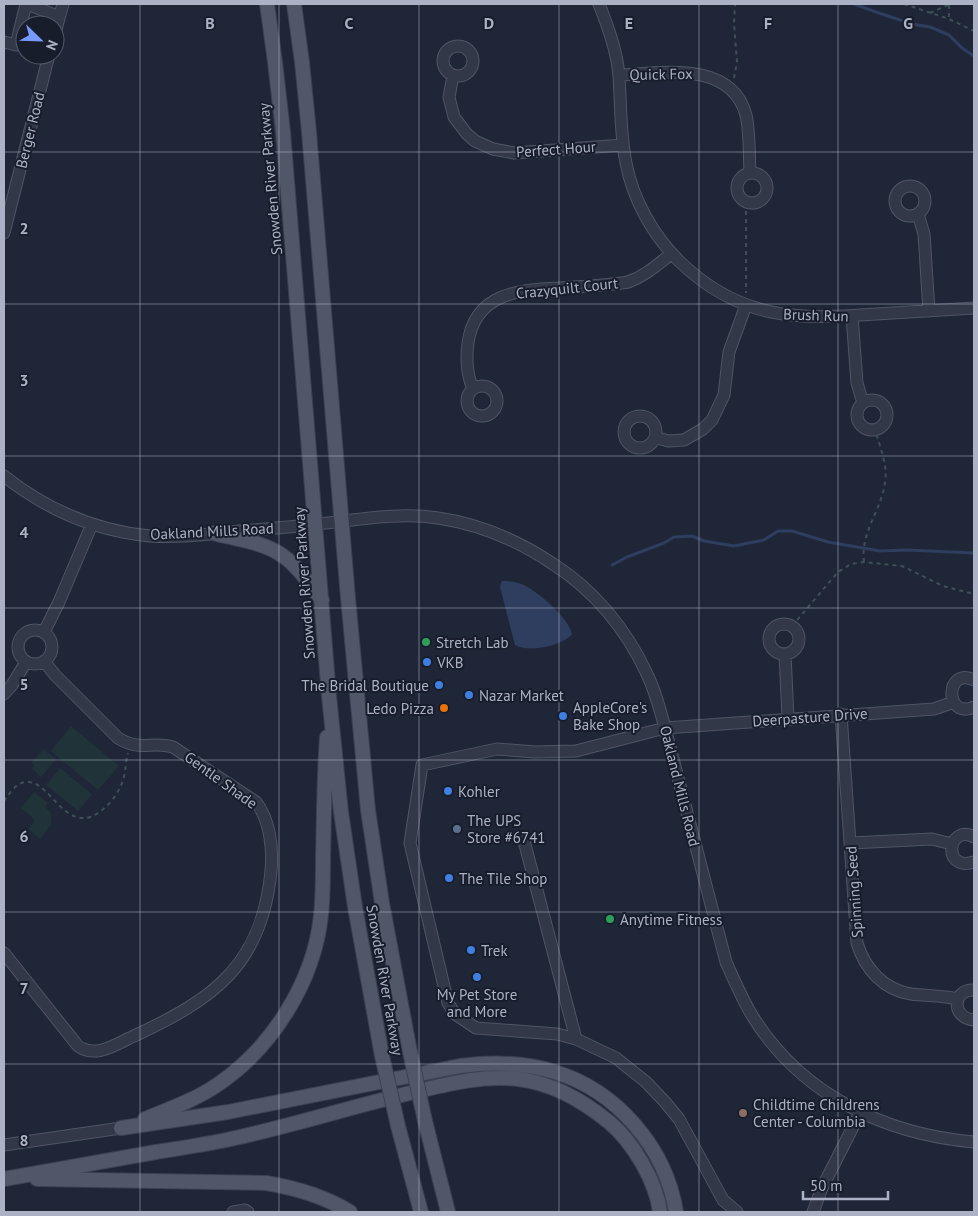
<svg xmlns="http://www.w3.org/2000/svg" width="978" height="1216" viewBox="0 0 978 1216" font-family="'PT Sans',sans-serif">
<rect width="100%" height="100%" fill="#1e2638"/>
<path fill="#203339" d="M71,726L119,766L98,790L51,751Z
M44,749L56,759L41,777L32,769L34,765L31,763Z
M60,768L92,794L78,811L46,785Z
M34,792L48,803L45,807L51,813V825L40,839L28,829L35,820L21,808Z"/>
<path fill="#2f3d5e" d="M502,581C511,581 518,582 526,586C540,594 568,617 572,634C563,646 528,653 515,645L500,587Z"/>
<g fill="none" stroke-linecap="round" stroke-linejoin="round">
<path stroke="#2f3d5e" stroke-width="3" d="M854,4L876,12L912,24L930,27L949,35L962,48L974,56
M612,565L627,557L664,543L674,537L692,536L704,541L734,546L764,540L778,531H792L828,542L880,551L907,550L974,553"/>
<g stroke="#4f5566" stroke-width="13">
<path id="minor" d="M28,4L59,17
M599,4C608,27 617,51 619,76C621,105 620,134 626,163C633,200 653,235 679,261C740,320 797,320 876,314C909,312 942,310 974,308
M55,33L63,4
M4,42L16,45L26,4
M443 61a15 15 0 1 1 30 0a15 15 0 1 1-30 0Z
M619,75C661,73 731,60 746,115C750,132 749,155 750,173
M453,76L449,97L454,117L467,134L475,141L493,149L514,153L623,145
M737 188a15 15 0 1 1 30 0a15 15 0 1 1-30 0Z
M895 201a15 15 0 1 1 30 0a15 15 0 1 1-30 0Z
M918,214L924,234L929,311
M4,233L49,55
M852,316L857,383L863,403
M467 401a15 15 0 1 1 30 0a15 15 0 1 1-30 0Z
M473,389C467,375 466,358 468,343C475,293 518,290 559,288C582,286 605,286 628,282C645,276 657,265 671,254
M857 415a15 15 0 1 1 30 0a15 15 0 1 1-30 0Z
M624 432a16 16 0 1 1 32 0a16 16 0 1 1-32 0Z
M655,437L668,441L684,440L703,429L712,420L724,395L729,352L746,305
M4,476C46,509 96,531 150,536C180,538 210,534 240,531C266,529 292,527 317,524C358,520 398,512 438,518C479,524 519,541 553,564C594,590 626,629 646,672C655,690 660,709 665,728L726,962C734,980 742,999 753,1017C802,1095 884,1134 974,1142
M769 639a15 15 0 1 1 30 0a15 15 0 1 1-30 0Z
M18 647a17 17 0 1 1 34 0a17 17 0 1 1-34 0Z
M44,632L59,602L92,524
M785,654L788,718
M974,680C945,666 944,720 974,707
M4,694L12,685L26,662
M841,714L857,943C865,969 884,990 911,994C927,996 942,995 958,999
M523,837L576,1039
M974,837C948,823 941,872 974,862
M851,843L932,839L952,844
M4,953L78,1046C96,1059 116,1044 134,1036C214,999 262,965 271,871C273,848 270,820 256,802L173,747C151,741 141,752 118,738L55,675L44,661
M974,990C952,989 951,1018 974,1020
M4,1145L121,1128
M233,1212L245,1210L248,1212
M737,1212L723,1200L679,1119L665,1102L646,1082L616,1058L576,1039L557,1034L476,1028L455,1014L448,1003L410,843L422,765L497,749L535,752L576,751L665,728L934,709L954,702
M813,1212L822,1188L860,1113"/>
</g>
<g stroke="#3b4152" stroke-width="16">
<path id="major" d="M267,4L275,62L283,132L329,696L341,812L355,907L382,1056
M294,4L302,62L309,132L348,598L368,810L382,903L410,1052
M213,533C235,539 264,542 283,556C299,567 310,585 322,600
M145,1119C169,1109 195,1100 217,1085C272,1048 314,982 321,915C323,897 323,877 323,859C324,818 324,777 327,737
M425,1121L448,1212
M398,1126L421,1212
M121,1128L228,1112L460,1066C492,1062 524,1062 555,1072C617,1091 666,1148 676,1212
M4,1179C55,1170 106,1161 156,1152C182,1148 209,1144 235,1138C295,1125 354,1106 414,1092C448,1084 482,1075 518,1079C553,1083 582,1100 609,1122C633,1142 656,1181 660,1212
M37,1179L266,1183C296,1188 324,1196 350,1212"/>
</g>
<path stroke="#3e5056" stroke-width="2" stroke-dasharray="4 4" stroke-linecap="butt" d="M904,4L949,19L974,31
M949,5V19
M930,13L950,4
M734,78L737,62L734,23L735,4
M746,203V293
M864,562C860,533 881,511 885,483C888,465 880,447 875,430
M792,626L838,572L851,564L864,562L902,566L943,586L974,594
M4,801C10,793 16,782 27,782C49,780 64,831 95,815C110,806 122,790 125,772C126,766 126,759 128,753"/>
<use href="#minor" stroke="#323848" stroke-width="11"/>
<use href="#major" stroke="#4f5769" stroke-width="14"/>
<g stroke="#3b4152" stroke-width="16" stroke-linecap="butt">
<path id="major-bridge" d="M410,1052L425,1121
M382,1056L398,1126"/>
</g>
<use href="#major-bridge" stroke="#4f5769" stroke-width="14"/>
</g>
<path fill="none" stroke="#acb2c5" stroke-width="1" stroke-opacity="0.55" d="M140,4V1212M279,4V1212M419,4V1212M559,4V1212M699,4V1212M838,4V1212M4,152H974M4,304H974M4,456H974M4,608H974M4,760H974M4,912H974M4,1064H974"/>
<g fill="#2e9e5b" stroke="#181d2c" stroke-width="2">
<circle cx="426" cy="642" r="5"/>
<circle cx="610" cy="919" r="5"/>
</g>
<g fill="#3f7fe0" stroke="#181d2c" stroke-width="2">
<circle cx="427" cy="662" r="5"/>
<circle cx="439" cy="685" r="5"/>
<circle cx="469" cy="695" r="5"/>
<circle cx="563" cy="716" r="5"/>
<circle cx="448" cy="791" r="5"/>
<circle cx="449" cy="878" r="5"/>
<circle cx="471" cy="950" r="5"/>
<circle cx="477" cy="977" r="5"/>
</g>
<circle fill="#e8710a" stroke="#181d2c" stroke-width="2" cx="444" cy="708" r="5"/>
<circle fill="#5c6f8a" stroke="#181d2c" stroke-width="2" cx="457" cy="829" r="5"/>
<circle fill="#8d6e63" stroke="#181d2c" stroke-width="2" cx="743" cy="1113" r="5"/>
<g text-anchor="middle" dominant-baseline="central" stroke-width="4" stroke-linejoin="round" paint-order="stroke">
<g font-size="15" fill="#acb2c5" stroke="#181d2c">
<text transform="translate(661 74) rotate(-1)">Quick Fox</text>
<text transform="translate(30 130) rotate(-76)">Berger Road</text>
<text transform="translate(556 149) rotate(-4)">Perfect Hour</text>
<text transform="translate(270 179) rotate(-95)">Snowden River Parkway</text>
<text transform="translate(567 288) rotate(-6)">Crazyquilt Court</text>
<text transform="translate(816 315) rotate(2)">Brush Run</text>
<text transform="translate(212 531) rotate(-3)">Oakland Mills Road</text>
<text transform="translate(304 583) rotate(-94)">Snowden River Parkway</text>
<text transform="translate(810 717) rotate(-4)">Deerpasture Drive</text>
<text transform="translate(221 780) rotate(36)">Gentle Shade</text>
<text transform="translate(680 786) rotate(76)">Oakland Mills Road</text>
<text transform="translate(854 892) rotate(-94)">Spinning Seed</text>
<text transform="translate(385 980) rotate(80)">Snowden River Parkway</text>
</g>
<g font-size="15" fill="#acb2c5" stroke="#181d2c" text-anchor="start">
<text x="436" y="642">Stretch Lab</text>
<text x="437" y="662">VKB</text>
<text x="429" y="685" text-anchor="end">The Bridal Boutique</text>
<text x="479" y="695">Nazar Market</text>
<text x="573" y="707">AppleCore's<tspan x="573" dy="17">Bake Shop</tspan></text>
<text x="434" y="708" text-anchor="end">Ledo Pizza</text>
<text x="458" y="791">Kohler</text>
<text x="467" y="820">The UPS<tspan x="467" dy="17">Store #6741</tspan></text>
<text x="459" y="878">The Tile Shop</text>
<text x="620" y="919">Anytime Fitness</text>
<text x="481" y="950">Trek</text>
<text x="477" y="994" text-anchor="middle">My Pet Store<tspan x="477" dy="17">and More</tspan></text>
<text x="753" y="1104">Childtime Childrens<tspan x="753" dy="17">Center - Columbia</tspan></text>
</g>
</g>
<g font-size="16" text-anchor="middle" font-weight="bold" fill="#acb2c5" stroke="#181d2c" stroke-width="4" stroke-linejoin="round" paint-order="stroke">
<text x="210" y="29">B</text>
<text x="349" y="29">C</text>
<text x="489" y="29">D</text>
<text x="629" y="29">E</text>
<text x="768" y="29">F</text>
<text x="908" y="29">G</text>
<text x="24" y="234">2</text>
<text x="24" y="386">3</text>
<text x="24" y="538">4</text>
<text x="24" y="690">5</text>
<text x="24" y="842">6</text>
<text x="24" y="994">7</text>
<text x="24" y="1146">8</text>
</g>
<rect width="978" height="1216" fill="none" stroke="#acb2c5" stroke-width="10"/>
<g transform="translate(40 40) rotate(113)"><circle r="24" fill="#181d2c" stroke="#535969"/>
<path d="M0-4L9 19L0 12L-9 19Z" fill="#789afe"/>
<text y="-8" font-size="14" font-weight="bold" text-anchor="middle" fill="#acb2c5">N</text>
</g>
<path d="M803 1191v8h85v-8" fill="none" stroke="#acb2c5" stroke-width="2.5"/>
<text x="810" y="1191" font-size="15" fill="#acb2c5" stroke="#181d2c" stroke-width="4" paint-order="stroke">50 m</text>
</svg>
